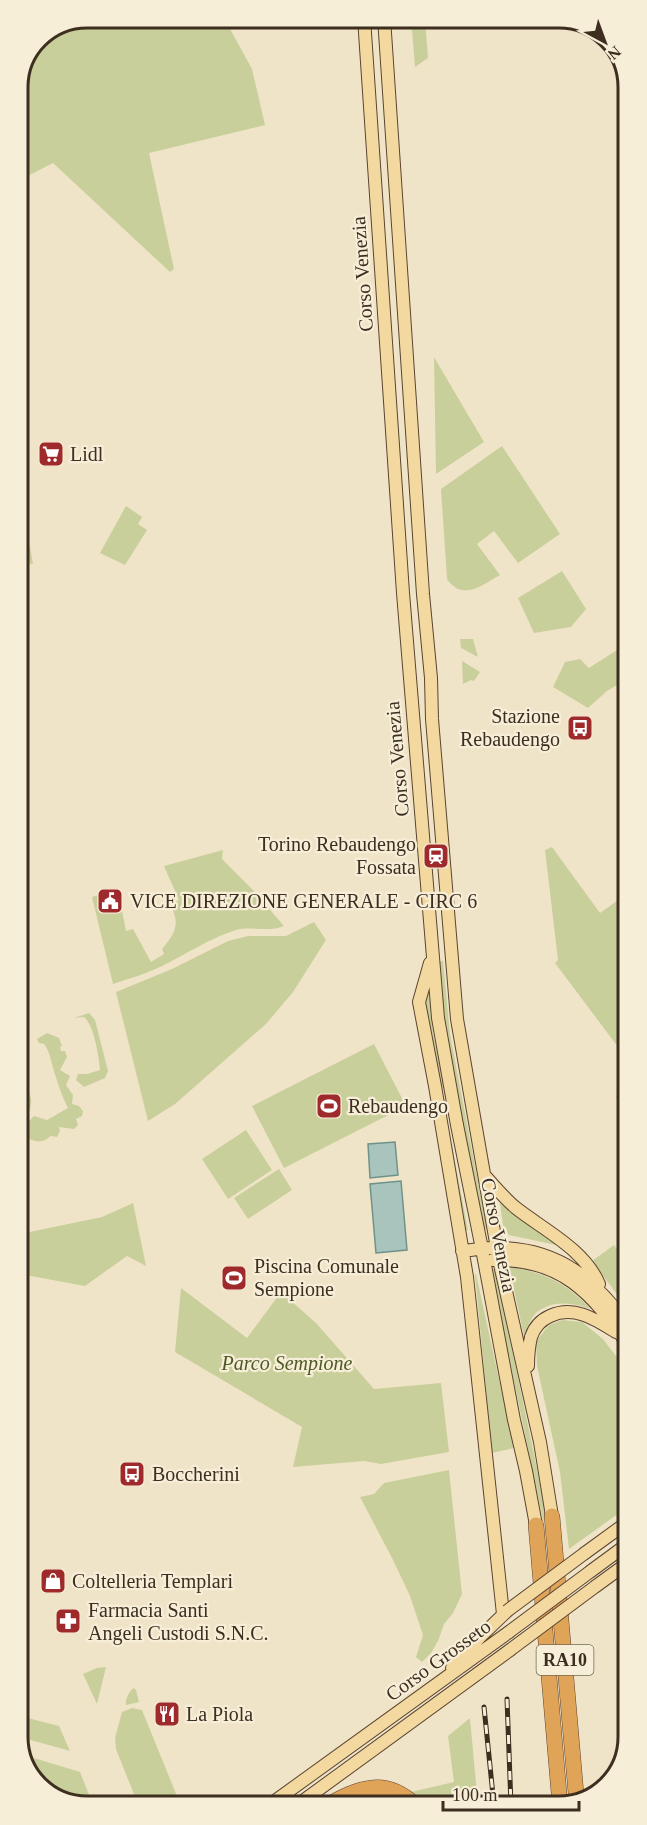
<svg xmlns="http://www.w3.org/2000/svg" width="647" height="1825" viewBox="0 0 647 1825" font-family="'Times New Roman',serif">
<rect width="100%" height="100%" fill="#f0e4c8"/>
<path fill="#c9cf9b" d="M88,18H224L252,69L265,125L149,153L174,269L170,272L53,163L18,181V83L39,38Z
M411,18H425L428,58L415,67Z
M434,357L484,442L436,474Z
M502,446L560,534L518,563L494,531L477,544L500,575C482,585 463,602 447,579L441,489Z
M19,501L25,519L33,564L19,563Z
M126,506L142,517L138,524L147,530L125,565L100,553Z
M562,571L586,609L571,627L534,633L518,598Z
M460,639H473L478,657L461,648Z
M617,650L627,663V679L607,691L588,708L553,687L565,662L580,659L589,668Z
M462,661L480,672L474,681L471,680L463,684Z
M552,847L600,913L628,893V1052L624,1055L555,963L558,960L545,850Z
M223,850L222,859L253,890L284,926C268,933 249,925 233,931C209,939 188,953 166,964C149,973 131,978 113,984L92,897L118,890L126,931L133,929L151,962L164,954L162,949C175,934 181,923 170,905L179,900L164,866Z
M314,922L326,940L293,992L266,1024L175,1104L148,1121L116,992L172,969L228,941L248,936H286Z
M443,961L450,1034L487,1229H483L445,1035L438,962Z
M429,989L433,1033L445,1091L438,1080L424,1002Z
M89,1013L95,1020L108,1071L105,1078L84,1087L76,1080L78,1074H87L100,1070C99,1057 94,1025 84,1017L74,1018Z
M47,1033L59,1038L62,1046L60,1047L61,1051H65L67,1057L60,1070L70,1076L66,1085L73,1095L72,1104L79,1106L83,1111L82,1116L76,1119L78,1125L74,1129L59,1127L60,1131L57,1137L51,1136C44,1142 38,1143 29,1139L25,1129L28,1122L34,1116L47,1120L68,1108C62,1097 58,1084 54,1071C51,1062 50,1051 44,1044L39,1043L37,1039Z
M374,1044L406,1106L284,1168L252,1106Z
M20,1066L22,1076L26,1081C27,1095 35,1095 29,1112L23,1109L20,1113Z
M628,1077V1114L616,1097L622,1081Z
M445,1110L468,1230L464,1231Z
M246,1130L272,1170L228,1199L202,1159Z
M279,1169L292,1190L248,1219L234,1198Z
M133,1203L146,1266L127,1256L85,1286L20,1274V1234L102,1217Z
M500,1203L556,1245L509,1235L503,1225Z
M614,1245L628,1265V1309L592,1261Z
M509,1267C547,1273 564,1282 591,1309C572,1303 552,1299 535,1314C530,1319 527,1330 524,1336Z
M494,1269L496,1272L545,1507L546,1520L543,1521L491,1271Z
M475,1274H476L514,1448L492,1453Z
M181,1288L247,1338L281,1292L316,1323L374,1389L441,1383L449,1452L381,1464L364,1461L293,1467L302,1427L175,1352Z
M562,1320L582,1322L603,1339L628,1372L629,1506L569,1549L560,1472L537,1366L536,1341L549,1325Z
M449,1470L462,1594L453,1613L444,1624L438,1641L431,1653L422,1662L416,1657L423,1635L410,1596L392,1558L360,1497L374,1494L384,1483Z
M106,1667L97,1704L83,1674L97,1668Z
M134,1688L136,1690L139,1702L126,1705C125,1701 129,1690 134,1688Z
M132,1708L142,1710L181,1806L139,1807L116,1749L115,1738L122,1712Z
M20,1716L59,1726L70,1751L20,1737Z
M470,1718L478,1805H424L411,1792L454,1782L448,1736Z
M34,1758L80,1772L94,1807H83L42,1790L27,1766Z
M384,1792L409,1805L338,1806L356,1794Z"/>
<path fill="#a9c4bc" stroke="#6f938a" stroke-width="1.5" d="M395,1142L398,1175L370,1178L368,1144Z
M401,1181L407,1250L376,1253L370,1184Z"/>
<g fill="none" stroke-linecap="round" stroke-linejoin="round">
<g stroke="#5b4430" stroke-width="14">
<path id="primary" d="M364,18L403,593L438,1018L457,1125L482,1249L514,1420L526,1471L536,1525
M384,18L423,594L431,678L432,719L457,1019L499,1260L540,1442L552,1516
M430,963L419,1002L435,1086L467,1277L503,1614
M486,1177C496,1188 505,1199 516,1208C544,1230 584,1249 599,1284
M462,1251C474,1250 487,1247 499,1248C559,1249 594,1279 628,1325
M493,1260C561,1258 592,1293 628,1345
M528,1366C528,1356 529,1346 531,1337C534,1328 541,1320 550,1316C574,1305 595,1319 616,1332
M585,1553L629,1521
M591,1571L629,1543
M596,1586L629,1562
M452,1668L480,1637L507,1611
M268,1806L509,1632
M296,1806L510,1650"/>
</g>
<g stroke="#5b4430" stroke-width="16">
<path id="motorway" d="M552,1516L577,1805
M536,1525L560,1805
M326,1806C358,1788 385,1776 415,1805"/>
</g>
<use href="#primary" stroke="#f3d9a0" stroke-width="12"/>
<use href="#motorway" stroke="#e0a458" stroke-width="15"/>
<g stroke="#3d2e20" stroke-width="5">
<path id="rail" d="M507,1699L511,1805
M484,1707L494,1805"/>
</g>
<use href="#rail" stroke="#f7eed8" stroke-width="3" stroke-dasharray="9" stroke-linecap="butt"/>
<g stroke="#5b4430" stroke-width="14" stroke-linecap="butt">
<path id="primary-bridge" d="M507,1611L585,1553
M509,1632L591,1571
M510,1650L596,1586"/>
</g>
<use href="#primary-bridge" stroke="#f3d9a0" stroke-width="12"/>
</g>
<defs>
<g id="supermarket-square" transform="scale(1.35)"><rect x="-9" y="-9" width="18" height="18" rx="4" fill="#9e2a2b" stroke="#f7eed8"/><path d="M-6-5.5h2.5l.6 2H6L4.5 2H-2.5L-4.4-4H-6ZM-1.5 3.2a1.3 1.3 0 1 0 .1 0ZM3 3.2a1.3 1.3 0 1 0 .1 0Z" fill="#fff"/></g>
<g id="bus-square" transform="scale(1.35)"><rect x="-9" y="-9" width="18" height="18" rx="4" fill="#9e2a2b" stroke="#f7eed8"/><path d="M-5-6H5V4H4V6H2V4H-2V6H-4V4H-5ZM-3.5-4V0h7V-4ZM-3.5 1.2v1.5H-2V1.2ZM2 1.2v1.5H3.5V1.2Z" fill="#fff"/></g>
<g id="station-square" transform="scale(1.35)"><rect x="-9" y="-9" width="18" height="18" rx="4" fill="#9e2a2b" stroke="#f7eed8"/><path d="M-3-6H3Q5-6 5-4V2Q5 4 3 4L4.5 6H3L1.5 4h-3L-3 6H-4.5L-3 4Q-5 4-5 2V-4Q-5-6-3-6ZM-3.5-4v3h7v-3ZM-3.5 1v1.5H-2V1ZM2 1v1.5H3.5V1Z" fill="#fff"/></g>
<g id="civic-square" transform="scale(1.35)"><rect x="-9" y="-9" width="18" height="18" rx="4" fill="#9e2a2b" stroke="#f7eed8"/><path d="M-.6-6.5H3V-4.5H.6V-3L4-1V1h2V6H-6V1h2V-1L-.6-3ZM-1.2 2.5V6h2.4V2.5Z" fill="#fff"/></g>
<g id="stadium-square" transform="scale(1.35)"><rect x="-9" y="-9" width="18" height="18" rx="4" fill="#9e2a2b" stroke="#f7eed8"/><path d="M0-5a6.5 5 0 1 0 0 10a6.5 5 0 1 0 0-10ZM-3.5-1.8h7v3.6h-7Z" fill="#fff"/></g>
<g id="shop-square" transform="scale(1.35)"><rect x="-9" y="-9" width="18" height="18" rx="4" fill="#9e2a2b" stroke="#f7eed8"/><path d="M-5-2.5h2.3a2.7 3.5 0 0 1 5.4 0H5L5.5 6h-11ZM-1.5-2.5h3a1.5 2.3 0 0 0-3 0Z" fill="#fff"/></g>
<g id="pharmacy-square" transform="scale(1.35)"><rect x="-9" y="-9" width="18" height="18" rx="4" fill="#9e2a2b" stroke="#f7eed8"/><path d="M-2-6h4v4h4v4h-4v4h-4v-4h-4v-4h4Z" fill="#fff"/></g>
<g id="restaurant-square" transform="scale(1.35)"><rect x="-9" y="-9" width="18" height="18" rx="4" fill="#9e2a2b" stroke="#f7eed8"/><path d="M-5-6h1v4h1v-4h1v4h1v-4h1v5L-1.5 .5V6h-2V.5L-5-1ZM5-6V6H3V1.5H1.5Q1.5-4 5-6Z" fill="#fff"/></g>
</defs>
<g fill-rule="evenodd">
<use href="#supermarket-square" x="51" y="454"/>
<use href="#bus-square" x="580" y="728"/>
<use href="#station-square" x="436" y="856"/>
<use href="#civic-square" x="110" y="901"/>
<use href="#stadium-square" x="329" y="1106"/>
<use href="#stadium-square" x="234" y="1278"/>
<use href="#bus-square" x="132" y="1474"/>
<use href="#shop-square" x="53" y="1581"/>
<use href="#pharmacy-square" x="68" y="1621"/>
<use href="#restaurant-square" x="167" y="1714"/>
</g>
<g text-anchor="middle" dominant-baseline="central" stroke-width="4.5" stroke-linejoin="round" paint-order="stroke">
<rect fill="#f7eed8" stroke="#756857" stroke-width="1.5" x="536.5" y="1645" width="57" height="30" rx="4.5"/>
<g font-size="18" font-weight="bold" fill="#3d2e20">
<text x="565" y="1660">RA10</text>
</g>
<g font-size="20" fill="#3d2e20" stroke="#f7eed8">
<text transform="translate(362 274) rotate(-94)">Corso Venezia</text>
<text transform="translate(397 759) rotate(-95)">Corso Venezia</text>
<text transform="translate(499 1235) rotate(79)">Corso Venezia</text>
<text transform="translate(438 1660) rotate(-36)">Corso Grosseto</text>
</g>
<g font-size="20" fill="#3d2e20" stroke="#f7eed8" text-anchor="start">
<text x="70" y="454">Lidl</text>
<text x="560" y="716" text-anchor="end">Stazione<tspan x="560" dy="23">Rebaudengo</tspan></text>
<text x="416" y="844" text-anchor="end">Torino Rebaudengo<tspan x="416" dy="23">Fossata</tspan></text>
<text x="130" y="901">VICE DIREZIONE GENERALE - CIRC 6</text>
<text x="348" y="1106">Rebaudengo</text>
<text x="254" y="1266">Piscina Comunale<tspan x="254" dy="23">Sempione</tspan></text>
<text x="152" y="1474">Boccherini</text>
<text x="72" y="1581">Coltelleria Templari</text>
<text x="88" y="1610">Farmacia Santi<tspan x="88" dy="23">Angeli Custodi S.N.C.</tspan></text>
<text x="186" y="1714">La Piola</text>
</g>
<g font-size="20" font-style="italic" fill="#4d5a26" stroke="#f7eed8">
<text x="287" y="1363">Parco Sempione</text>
</g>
</g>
<path d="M0 0H647V1825H0ZM87 28H559A59 59 0 0 1 618 87V1737A59 59 0 0 1 559 1796H87A59 59 0 0 1 28 1737V87A59 59 0 0 1 87 28Z" fill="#f7eed8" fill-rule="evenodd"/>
<path fill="none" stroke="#3d2e20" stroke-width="3" d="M87 28H559A59 59 0 0 1 618 87V1737A59 59 0 0 1 559 1796H87A59 59 0 0 1 28 1737V87A59 59 0 0 1 87 28Z"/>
<g transform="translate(605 42) rotate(139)" stroke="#f7eed8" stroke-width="4.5" paint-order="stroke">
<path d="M0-4.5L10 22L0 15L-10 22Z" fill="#3d2e20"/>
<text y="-9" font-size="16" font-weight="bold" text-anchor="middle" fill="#3d2e20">N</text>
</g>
<path d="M443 1801v9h136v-9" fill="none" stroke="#3d2e20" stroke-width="3"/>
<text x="452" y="1801" font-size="18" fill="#3d2e20" stroke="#f7eed8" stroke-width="4.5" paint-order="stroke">100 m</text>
</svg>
